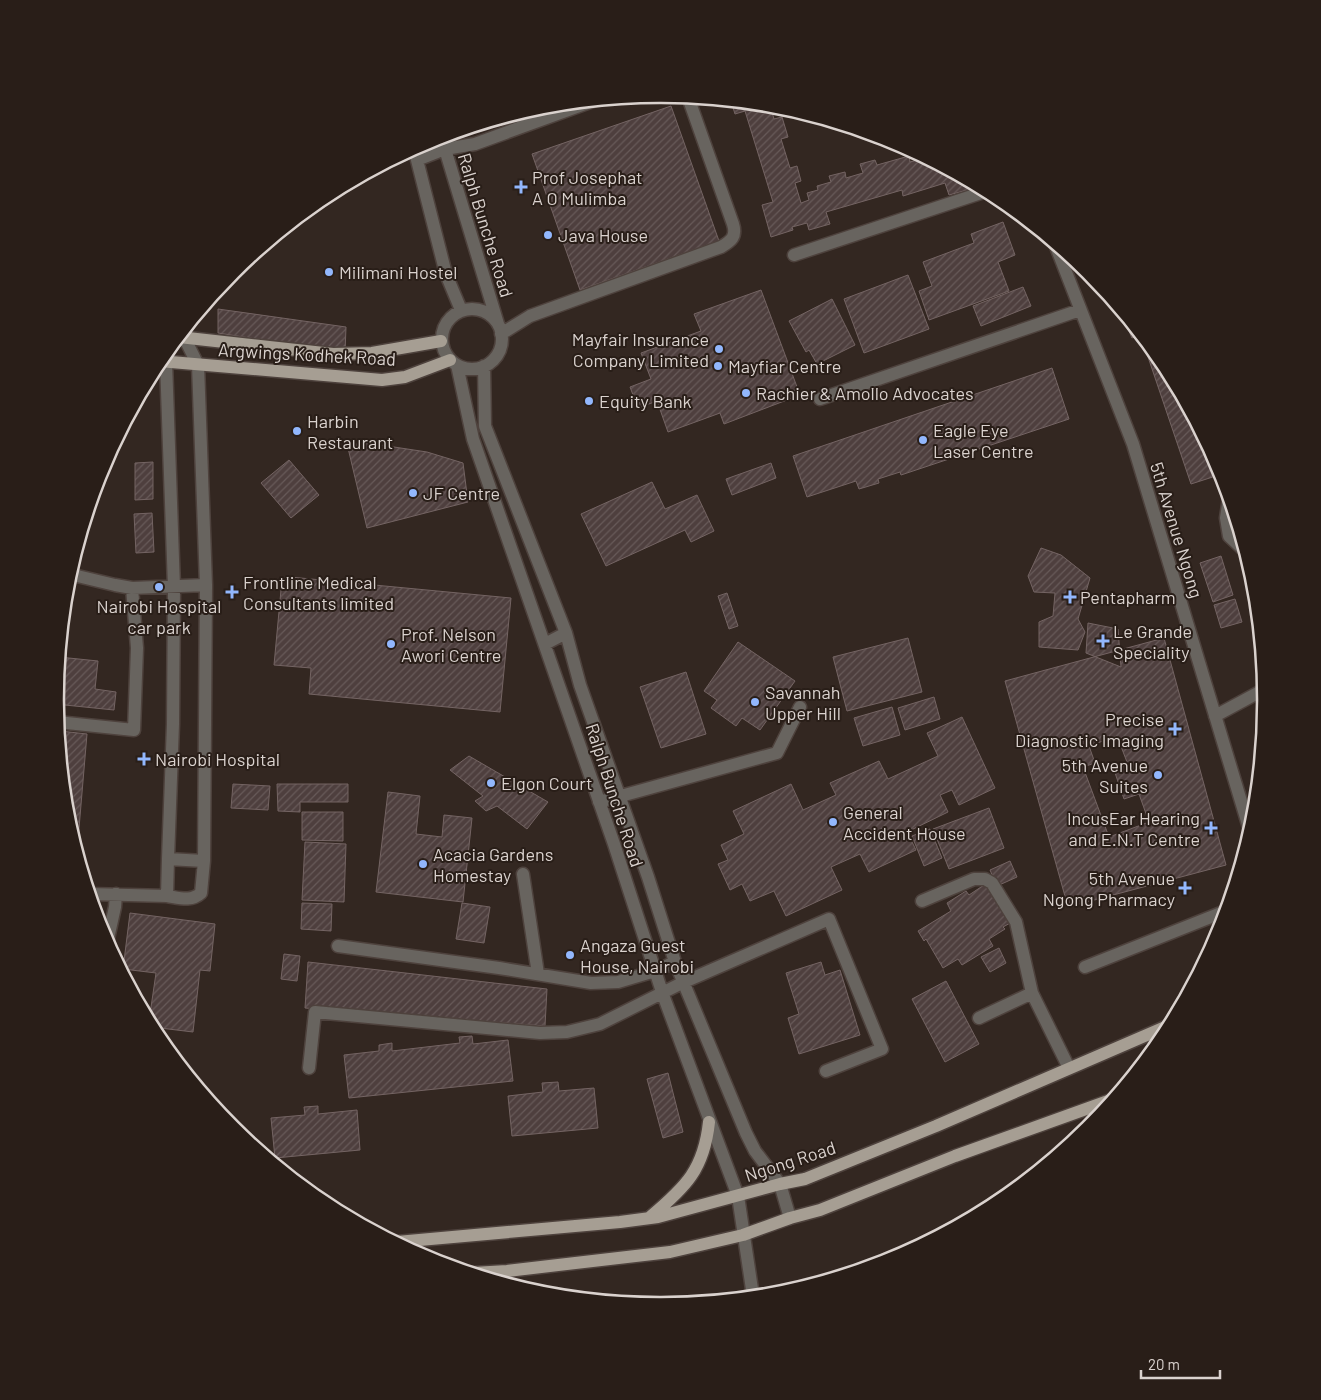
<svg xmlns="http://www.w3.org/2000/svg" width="1321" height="1400" viewBox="0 0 1321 1400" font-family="Barlow,sans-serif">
<defs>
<pattern id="building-hatch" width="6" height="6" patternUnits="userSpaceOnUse" patternTransform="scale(1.25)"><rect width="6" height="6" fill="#4e3f3e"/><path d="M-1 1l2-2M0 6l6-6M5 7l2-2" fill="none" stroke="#675a59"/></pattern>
</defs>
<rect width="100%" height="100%" fill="#332721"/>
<path fill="url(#building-hatch)" stroke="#746463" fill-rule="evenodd" d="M731,101L770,105L774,119L782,117L788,137L781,139L790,168L797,166L801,181L795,183L801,203L809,200L807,193L818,190L817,186L831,182L829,176L845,172L846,178L863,173L860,164L875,160L877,165L909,156L910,162L921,159L923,165L933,162L978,187L949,195L945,183L903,196L902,190L826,212L830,224L809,230L807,223L792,227L793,230L771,237L762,205L773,202L745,111L735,114Z
M671,106L719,241L580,290L532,154Z
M1003,222L1015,255L998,262L1009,291L929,320L919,291L932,286L923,262L974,243L971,234Z
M908,275L929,329L864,353L844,299Z
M1023,287L1031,306L981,326L973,306Z
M761,290L800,395L724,424L720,413L668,432L657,401L638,408L630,387L651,379L641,353L701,331L694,314Z
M832,299L855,345L817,364L809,350L806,352L789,321Z
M218,309L346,327L345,353L218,333Z
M1127,319L1140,334L1132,338L1124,320Z
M1154,352L1164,364L1222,474L1191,484L1147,354Z
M1052,368L1069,419L901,475L900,472L878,479L879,483L859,489L856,481L807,497L793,456Z
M361,442L427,452L463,463L468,502L367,528L348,448Z
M289,460L319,495L291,518L261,483Z
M153,462V499L135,500V463Z
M771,463L776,478L732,495L726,479Z
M652,482L665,509L697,495L714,531L691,542L685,530L606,566L581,514Z
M152,513L154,552L136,553L134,514Z
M1041,548L1061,555L1090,578L1078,619L1085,632L1078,650L1039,647V622L1053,616L1055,593L1034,592L1028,576Z
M1221,556L1233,595L1213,602L1200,563Z
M290,577L511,598L500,712L309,694L311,668L274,665L281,590H289Z
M727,593L738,626L729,629L718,596Z
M1235,599L1242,622L1221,628L1214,605Z
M1088,623L1118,629L1121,667L1086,653Z
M908,638L922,692L847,711L833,657Z
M1164,638L1226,865L1068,907L1005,681ZM1117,736L1127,762L1113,767L1124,799L1139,794L1149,822L1109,837L1083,767L1095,763L1089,746Z
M738,642L795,681L760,730L742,718L736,726L711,708L717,700L704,691Z
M59,657L98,661L95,689L116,692L114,710L55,704Z
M686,672L706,734L661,748L640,687Z
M934,697L940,719L905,730L898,708Z
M892,707L900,735L863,746L854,718Z
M962,717L995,788L959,805L952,790L940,795L948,812L907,832L916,850L869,872L860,854L831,867L842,890L786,916L774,891L750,901L742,884L730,890L718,864L728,860L721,845L744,834L733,811L791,784L803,810L836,795L830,783L879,761L888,779L938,756L927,733Z
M60,731L87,734L77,852L67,818L59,742Z
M469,756L548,802L527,829L497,806L486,811L475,801L483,796L450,770Z
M233,784L270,786L268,810L231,808Z
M277,784H348V802H300V812L278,811Z
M388,792L420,796L416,834L442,837L444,815L472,818L463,902L376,892Z
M989,808L1004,848L949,869L933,829Z
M302,812H343V841L302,840Z
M930,829L942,858L924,866L912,836Z
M305,842L346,844L344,902L302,900Z
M1010,861L1017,877L997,886L990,870Z
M987,883L1012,922L1003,927L1005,929L989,939L993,946L962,965L958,959L943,968L926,939L924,941L918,931L951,911L947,903L966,891L969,895Z
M302,903L332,904L331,931L301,929Z
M462,903L490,907L484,943L456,939Z
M130,913L215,924L210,971L200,970L193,1032L152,1027L149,1021L156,973L123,969Z
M999,948L1006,963L990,972L981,957Z
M284,954L300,956L297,981L281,979Z
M308,962L547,989L545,1026L305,1008Z
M821,962L825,975L840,970L860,1035L799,1054L788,1018L799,1014L786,973Z
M946,981L979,1044L945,1062L912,999Z
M472,1036L473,1044L508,1040L513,1081L349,1098L344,1055L379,1051V1045L392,1043V1051L460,1043L459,1037Z
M668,1073L683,1132L663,1138L647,1079Z
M558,1082L559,1091L594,1088L598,1128L512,1136L508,1096L543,1092L542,1083Z
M318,1106V1114L357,1110L360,1150L275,1158L271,1118L305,1115L304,1107Z"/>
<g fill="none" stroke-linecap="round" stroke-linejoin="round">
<g stroke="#4e423d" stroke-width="15">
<path id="minor" d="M436,138L445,149L498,324
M416,147L417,160L446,274L461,310
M417,160L445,149L475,144L593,101
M1055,244L1133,444L1250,831
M794,255L987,191
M442 339a30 30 0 1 1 60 0a30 30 0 1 1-60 0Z
M501,334L530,316L721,247C731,241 737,237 733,224L688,97
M166,362L174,587L173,724L168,859L204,861
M457,365L473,439L614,844L662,992L738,1196L753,1296
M484,366L485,426L566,633L580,685L648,877L675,962L746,1133L755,1151L780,1184L790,1218
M820,399L1080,310
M1229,498L1226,518L1229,536L1245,551
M69,574L115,585L132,588L206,585
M545,644L566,633
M1215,716L1265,689
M57,722L134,730L137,648L132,588
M599,802L777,753L800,707
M523,874L538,974
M90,894L167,896L168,859
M167,896C180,898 191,902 201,893L204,861L206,585L198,365L184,337
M922,901L974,879H985L992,883L1016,922L1032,993L1069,1068
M107,943L115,907L116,894
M338,946L499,968L591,983L618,982L655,971L675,962
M1085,967L1226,911
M979,1018L1032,993
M309,1068L315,1012L540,1033L567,1032L600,1024L684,982L829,919L882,1049L826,1071"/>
</g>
<g stroke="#4e423d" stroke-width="15">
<path id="major" d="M179,337L333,354L372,353L441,341
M159,361L382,380L405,377L450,360
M650,1217C686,1187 704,1169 709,1122
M397,1242L620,1222L658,1217L780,1184L805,1179L936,1126L1170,1025
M473,1273L507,1271L670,1252L743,1235L790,1218L820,1210L955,1156L1111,1100"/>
</g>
<use href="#minor" stroke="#68645f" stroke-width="12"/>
<use href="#major" stroke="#a69e93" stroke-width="12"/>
</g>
<g fill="#92b7fd" stroke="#291e18" stroke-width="2">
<path d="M518.5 179.5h5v5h5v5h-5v5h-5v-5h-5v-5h5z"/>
<circle cx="548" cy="235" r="5"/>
<circle cx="329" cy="272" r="5"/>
<circle cx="719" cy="349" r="5"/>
<circle cx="718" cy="366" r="5"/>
<circle cx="746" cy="393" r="5"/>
<circle cx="589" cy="401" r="5"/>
<circle cx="297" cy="431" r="5"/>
<circle cx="923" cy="440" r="5"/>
<circle cx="413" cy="493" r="5"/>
<circle cx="159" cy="587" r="5"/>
<path d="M229.5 584.5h5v5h5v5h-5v5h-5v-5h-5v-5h5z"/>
<path d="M1067.5 589.5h5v5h5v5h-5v5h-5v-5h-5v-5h5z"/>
<path d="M1100.5 633.5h5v5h5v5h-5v5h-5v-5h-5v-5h5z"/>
<circle cx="391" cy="644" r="5"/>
<circle cx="755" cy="702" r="5"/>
<path d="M1172.5 721.5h5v5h5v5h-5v5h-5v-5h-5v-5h5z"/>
<path d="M141.5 751.5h5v5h5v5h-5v5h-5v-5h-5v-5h5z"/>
<circle cx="1158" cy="775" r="5"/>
<circle cx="491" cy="783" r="5"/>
<circle cx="833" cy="822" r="5"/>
<path d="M1208.5 820.5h5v5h5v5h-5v5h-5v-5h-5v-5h5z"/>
<circle cx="423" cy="864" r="5"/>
<path d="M1182.5 880.5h5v5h5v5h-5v5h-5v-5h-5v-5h5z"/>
<circle cx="570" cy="955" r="5"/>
</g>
<g text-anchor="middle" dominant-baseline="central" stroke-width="4" stroke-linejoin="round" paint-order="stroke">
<g font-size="18" fill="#dad2ce" stroke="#291e18" text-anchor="start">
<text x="532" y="177">Prof Josephat<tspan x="532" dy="21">A O Mulimba</tspan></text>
<text x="558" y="235">Java House</text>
<text x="339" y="272">Milimani Hostel</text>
<text x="709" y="339" text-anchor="end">Mayfair Insurance<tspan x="709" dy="21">Company Limited</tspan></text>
<text x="728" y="366">Mayfiar Centre</text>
<text x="756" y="393">Rachier &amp; Amollo Advocates</text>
<text x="599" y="401">Equity Bank</text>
<text x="307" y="421">Harbin<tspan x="307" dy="21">Restaurant</tspan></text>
<text x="933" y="430">Eagle Eye<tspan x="933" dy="21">Laser Centre</tspan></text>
<text x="423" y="493">JF Centre</text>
<text x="243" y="582">Frontline Medical<tspan x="243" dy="21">Consultants limited</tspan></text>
<text x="1080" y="597">Pentapharm</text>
<text x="159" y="606" text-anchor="middle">Nairobi Hospital<tspan x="159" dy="21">car park</tspan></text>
<text x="1113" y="631">Le Grande<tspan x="1113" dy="21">Speciality</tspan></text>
<text x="401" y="634">Prof. Nelson<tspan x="401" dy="21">Awori Centre</tspan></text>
<text x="765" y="692">Savannah<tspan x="765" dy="21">Upper Hill</tspan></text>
<text x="1164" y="719" text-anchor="end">Precise<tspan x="1164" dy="21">Diagnostic Imaging</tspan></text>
<text x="155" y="759">Nairobi Hospital</text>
<text x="1148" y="765" text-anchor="end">5th Avenue<tspan x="1148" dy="21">Suites</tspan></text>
<text x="501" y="783">Elgon Court</text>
<text x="843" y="812">General<tspan x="843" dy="21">Accident House</tspan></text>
<text x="1200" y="818" text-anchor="end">IncusEar Hearing<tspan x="1200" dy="21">and E.N.T Centre</tspan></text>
<text x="433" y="854">Acacia Gardens<tspan x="433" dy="21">Homestay</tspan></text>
<text x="1175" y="878" text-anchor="end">5th Avenue<tspan x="1175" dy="21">Ngong Pharmacy</tspan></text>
<text x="580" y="945">Angaza Guest<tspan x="580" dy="21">House, Nairobi</tspan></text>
</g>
<g font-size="18" fill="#dad2ce" stroke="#291e18">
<text transform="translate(486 225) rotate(73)">Ralph Bunche Road</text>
<text transform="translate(307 354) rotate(3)">Argwings Kodhek Road</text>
<text transform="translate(1177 530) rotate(73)">5th Avenue Ngong</text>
<text transform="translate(615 795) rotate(72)">Ralph Bunche Road</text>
<text transform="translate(790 1161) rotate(-18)">Ngong Road</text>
</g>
</g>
<path d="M0 0H1321V1400H0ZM660 103H661A596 596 0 0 1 1257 699V701A596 596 0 0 1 661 1297H660A596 596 0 0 1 64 701V699A596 596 0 0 1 660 103Z" fill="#291e18" fill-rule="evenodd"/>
<path fill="none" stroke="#dad2ce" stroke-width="2.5" d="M660 103H661A596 596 0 0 1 1257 699V701A596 596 0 0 1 661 1297H660A596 596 0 0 1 64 701V699A596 596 0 0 1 660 103Z"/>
<path d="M1141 1370v8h79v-8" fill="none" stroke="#dad2ce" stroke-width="2.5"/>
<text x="1148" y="1370" font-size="15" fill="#dad2ce" stroke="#291e18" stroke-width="4" paint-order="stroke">20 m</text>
</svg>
